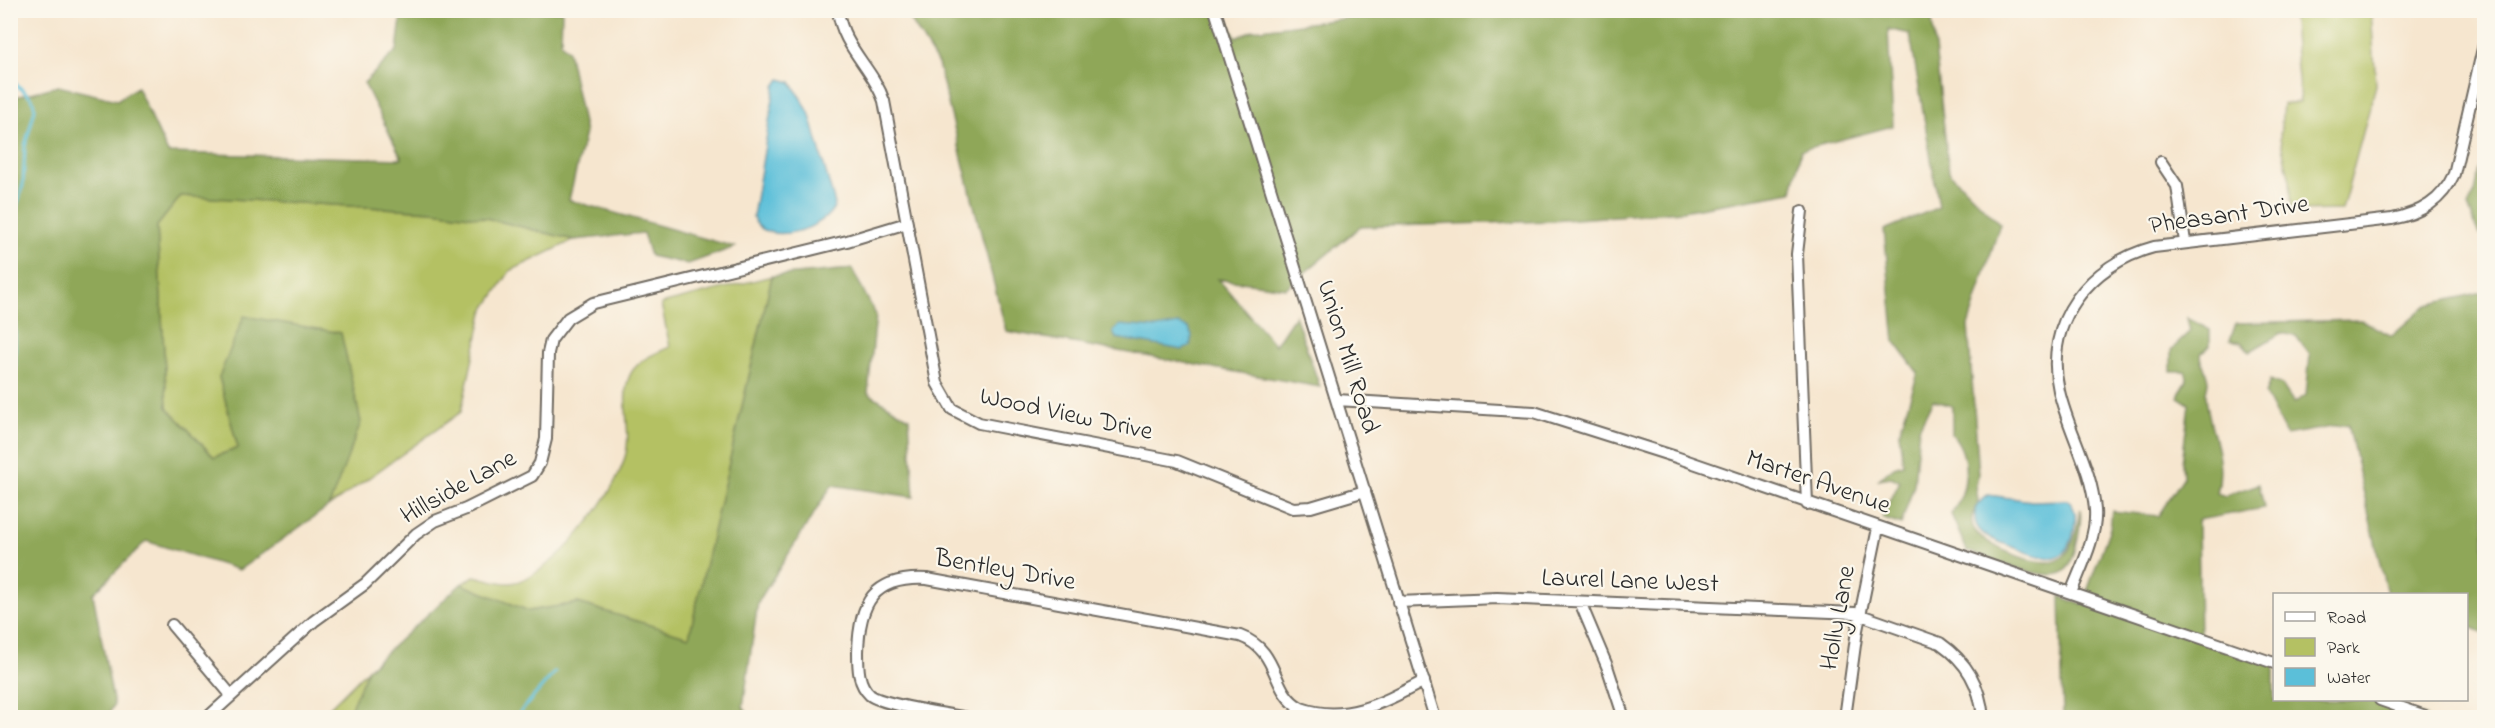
<svg xmlns="http://www.w3.org/2000/svg" width="2495" height="728" viewBox="0 0 2495 728" font-family="'Indie Flower',sans-serif">
<rect width="100%" height="100%" fill="#fbf7ec"/>
<filter id="ink" filterUnits="userSpaceOnUse"><feTurbulence type="fractalNoise" baseFrequency=".0167" numOctaves="2"/><feDisplacementMap in="SourceGraphic" scale="12" xChannelSelector="R" yChannelSelector="G"/><feConvolveMatrix kernelMatrix="1 2 1 2 8 2 1 2 1" color-interpolation-filters="sRGB"/></filter>
<filter id="wash" filterUnits="userSpaceOnUse"><feTurbulence type="fractalNoise" baseFrequency=".008" numOctaves="4" result="noise"/><feDisplacementMap in="SourceGraphic" scale="24" xChannelSelector="R" yChannelSelector="G"/><feGaussianBlur stdDeviation="1.35" result="paint"/><feColorMatrix in="noise" values="0 0 0 0 0 0 0 0 0 0 0 0 0 0 0 0 0 1.4 0 .05"/><feComposite in="paint" operator="in"/></filter>
<g filter="url(#wash)">
<rect width="100%" height="100%" fill="#f6e6cf"/>
<path fill="#b4c163" stroke="#707647" stroke-width="1.5" d="M2292,11H2371L2376,85L2342,210L2292,211L2290,181L2280,138L2283,104L2300,102Z
M181,196L433,211L486,218L574,240L510,271L483,312L461,412L328,507L331,501L219,377L238,448L214,457L167,407L157,226Z
M772,276L689,638L578,603L529,611L461,584L474,576C485,578 500,584 511,583C553,577 615,496 625,457C633,431 619,399 630,375C637,360 656,353 670,347L661,304Z
M368,669L347,717L319,718Z"/>
<path fill="#8fa759" stroke="#5d6942" stroke-width="1.5" d="M1410,10L1480,11L1486,15L1519,10L1931,11L1949,172L2000,224L1968,326L1979,474C1974,484 1977,490 1978,501C1978,510 1968,514 1973,527C1981,545 2043,571 2060,559C2075,549 2078,525 2080,509C2082,523 2079,536 2075,550C2073,557 2071,565 2065,571C2050,585 1987,557 1967,551L1951,514C1969,491 1971,456 1952,434V406L1933,400L1919,428L1914,485L1901,525L1882,518L1900,481L1891,477L1879,479L1894,467L1903,464L1899,433L1918,373L1895,342L1884,230L1939,207L1910,34L1888,29L1893,126L1801,150L1792,192L1682,211L1551,221L1360,227L1286,288L1218,279L1275,345L1295,315L1320,387L1006,331L938,64L905,11H1223L1236,38L1253,30Z
M402,11H562L561,43L568,50L585,133L569,200L735,247L688,264L650,256L643,233L574,240L486,218L433,211L181,196L157,226L167,407L214,457L238,448L219,377L244,316L341,333L361,422L331,501L328,507L239,570L146,541L93,594L114,705L107,717H11V98L58,86L117,100L137,87L168,153L402,159L364,83L397,50Z
M2484,151V234L2479,235L2468,206L2475,192Z
M852,269L876,315L868,393L909,418L914,497L832,485L758,602L743,707L750,717H347L368,669L461,584L529,611L578,603L689,637L772,276Z
M2478,293H2484V633L2467,625L2466,594H2387L2348,424L2286,435L2265,394L2270,380L2282,385L2294,403L2306,395L2310,355L2296,336L2281,333L2249,352L2241,342L2230,340L2236,323L2361,320L2392,336L2427,305Z
M2187,318L2210,330V346L2201,354C2201,364 2207,371 2208,381C2208,385 2206,390 2206,395C2208,429 2227,457 2217,493L2225,496L2259,484L2264,508L2198,520L2200,639L2274,665V700H2375L2427,717H2063L2060,596L2082,605L2110,528L2112,511L2158,516L2183,478L2182,463L2189,404L2178,397C2181,386 2191,384 2185,371H2171V350L2190,332Z"/>
<path fill="#5bbfd9" stroke="#437582" stroke-width="1.5" d="M780,79L791,82L809,112L835,204C828,229 763,249 753,217L775,86Z
M1178,324L1189,328L1192,336L1190,346L1183,350L1116,338L1113,332L1120,325L1157,328Z
M1988,495L2032,501L2067,500C2077,507 2076,519 2074,530C2067,571 2040,557 2013,547C1997,541 1968,534 1976,509C1979,503 1982,498 1988,495Z"/>
<g fill="none" stroke-linecap="round" stroke-linejoin="round">
<path stroke="#5bbfd9" stroke-width="3" d="M10,79L32,98L35,109L25,146L23,185L13,218L15,365L10,397
M515,718L555,672"/>
</g>
</g>
<g filter="url(#ink)">
<g fill="none" stroke-linecap="round" stroke-linejoin="round">
<g stroke="#726c64" stroke-width="14">
<path id="minor" d="M838,10C842,47 873,68 884,101L937,383L952,409L979,423L1177,461L1293,508L1311,507L1365,491
M1215,10L1435,718
M2161,162L2177,186L2185,242
M1802,211L1797,254L1807,504
M1337,400L1534,412L1676,457L2274,663
M2071,593C2081,567 2097,537 2095,510C2092,468 2068,431 2059,391C2043,322 2090,264 2154,247L2392,219C2421,213 2442,201 2454,174L2484,44
M1398,602L1497,598L1855,613L1940,643C1967,662 1980,685 1983,718
M1580,602L1607,666L1624,718
M172,625L231,695
M2380,700L2431,718
M1301,708C1346,724 1384,702 1424,681
M207,718L314,621L365,584L416,534L435,521L466,509L532,476L540,463L546,439L548,353L551,340L568,318L593,303L847,241L907,223
M968,718C949,714 882,705 870,695C858,684 858,668 858,652C859,603 873,576 927,579L1240,636C1281,651 1270,692 1301,708L1291,718
M1845,718L1857,630L1878,528"/>
</g>
<use href="#minor" stroke="#fff" stroke-width="10"/>
</g>
</g>
<g text-anchor="middle" dominant-baseline="central" stroke-width="4.5" stroke-linejoin="round" paint-order="stroke">
<g font-size="26" fill="#2b2b2b" stroke="#fbf7ec">
<text transform="translate(2229 216) rotate(-8)">Pheasant Drive</text>
<text transform="translate(1347 357) rotate(73)">Union Mill Road</text>
<text transform="translate(1066 415) rotate(12)">Wood View Drive</text>
<text transform="translate(1818 483) rotate(19)">Marter Avenue</text>
<text transform="translate(459 488) rotate(-29)">Hillside Lane</text>
<text transform="translate(1005 571) rotate(10)">Bentley Drive</text>
<text transform="translate(1630 582) rotate(2)">Laurel Lane West</text>
<text transform="translate(1839 618) rotate(-80)">Holly Lane</text>
</g>
</g>
<rect width="2495" height="728" fill="none" stroke="#fbf7ec" stroke-width="36"/>
<rect x="2273" y="593" width="195" height="108" fill="#fbf7ec" stroke="#a8a59f" stroke-width="1.5"/>
<rect x="2285" y="612" width="30" height="9" fill="#ffffff" stroke="#a8a59f" stroke-width="1.5"/>
<text x="2327" y="623" font-size="18" fill="#2b2b2b">Road</text>
<rect x="2285" y="638" width="30" height="18" fill="#b4c163" stroke="#a8a59f" stroke-width="1.5"/>
<text x="2327" y="653" font-size="18" fill="#2b2b2b">Park</text>
<rect x="2285" y="668" width="30" height="18" fill="#5bbfd9" stroke="#a8a59f" stroke-width="1.5"/>
<text x="2327" y="683" font-size="18" fill="#2b2b2b">Water</text>
</svg>
